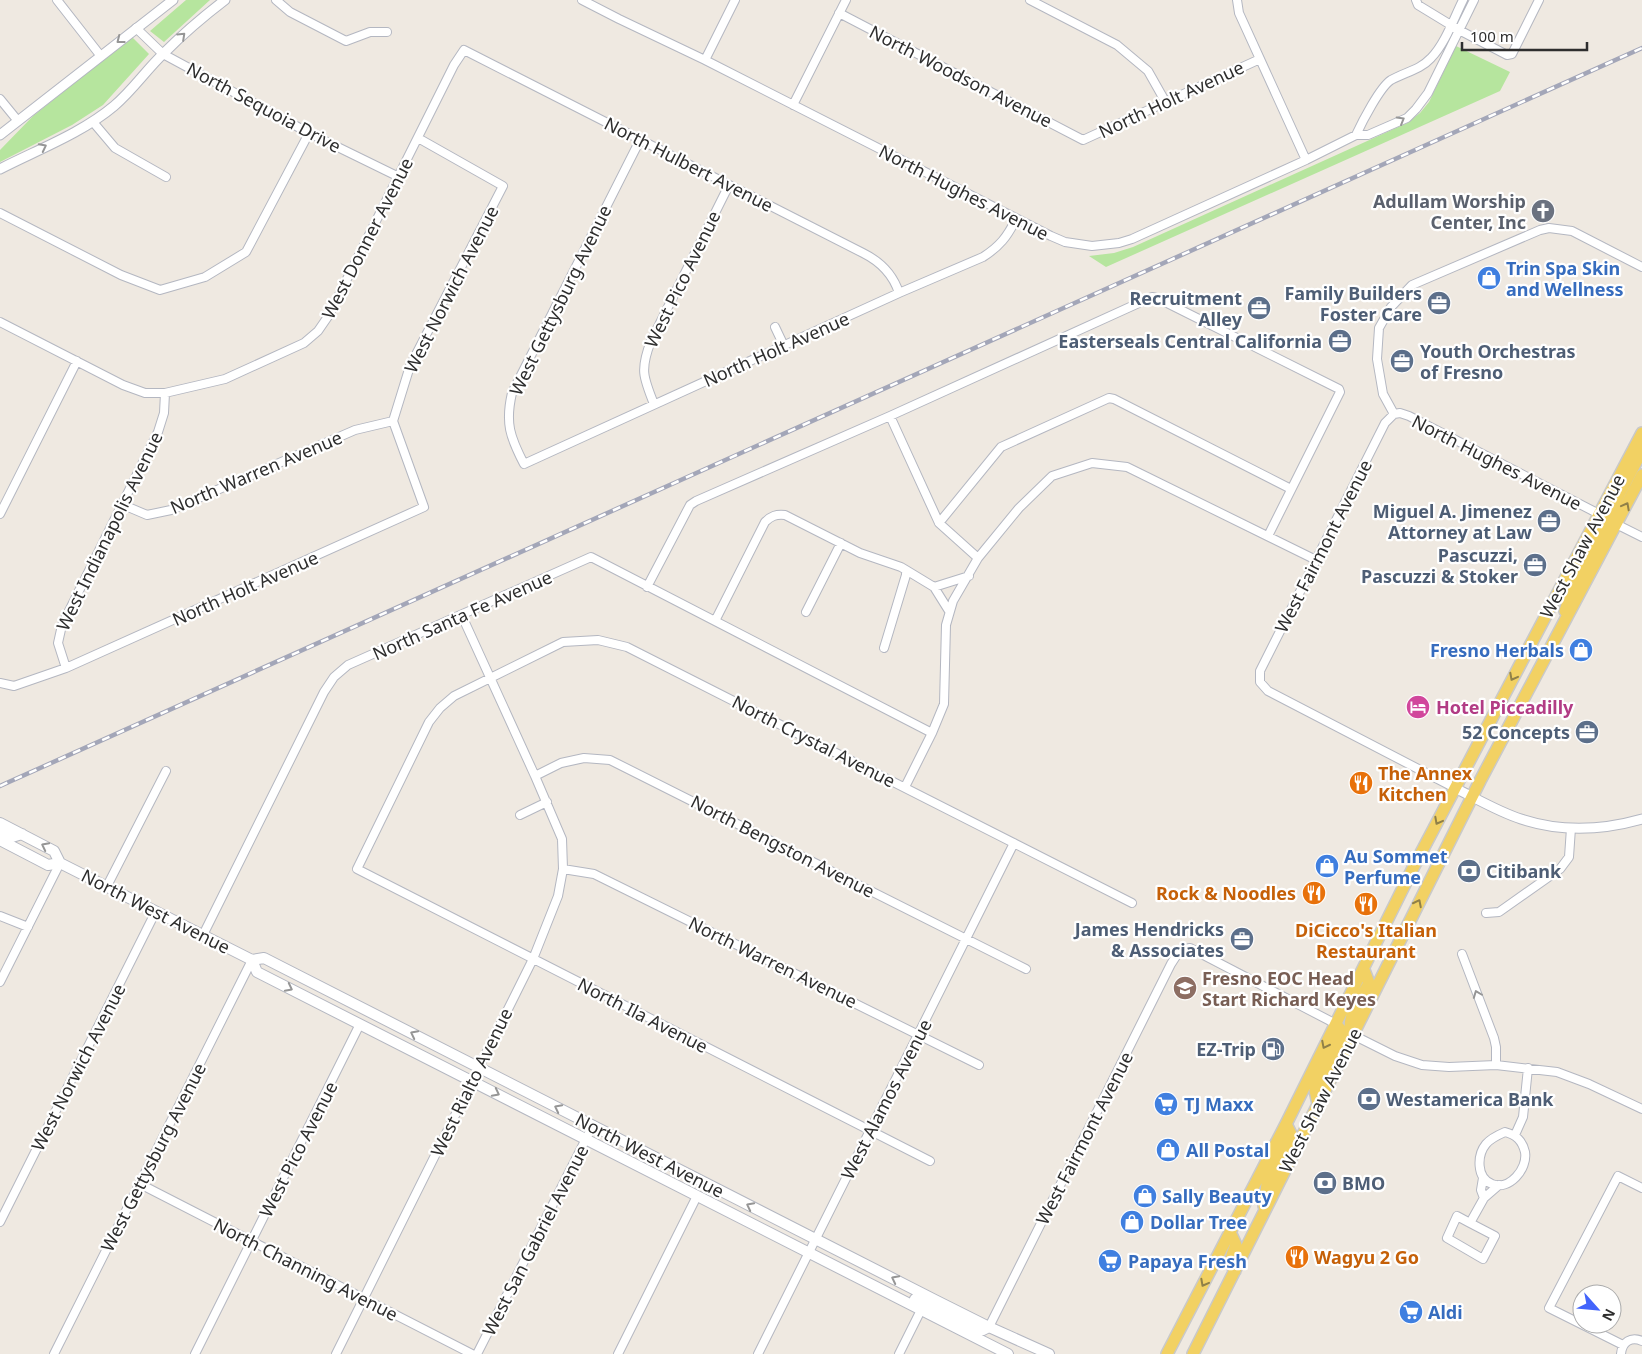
<svg xmlns="http://www.w3.org/2000/svg" width="1642" height="1354" viewBox="0 0 1642 1354" font-family="'Noto Sans',sans-serif">
<rect width="100%" height="100%" fill="#efe9e1"/>
<path fill="#b6e59e" d="M186,0H210L164,42L150,31Z
M132,37L149,54L103,105L72,125L0,162V150L33,116Z
M1456,46L1510,72L1500,91L1106,267L1089,256L1114,253L1133,247L1407,123L1420,113L1429,102Z"/>
<g fill="none" stroke-linecap="round" stroke-linejoin="round">
<g stroke="#b4b7c1" stroke-width="10">
<path id="minor" d="M57,0L100,55
M276,0L290,12L346,41L370,32H387
M582,0L619,19L705,60L1051,236L1065,242L1092,246L1119,243L1132,239L1306,160L1356,135H1368L1407,118L1416,109L1428,93L1474,0
M1030,0L1117,45L1148,71L1165,101
M1237,0L1239,13L1306,160
M1416,0L1418,5L1459,30L1507,55L1512,54L1539,0
M839,13L1083,140L1260,59
M136,28L163,54L309,133L399,177
M705,60L735,0
M0,99L18,121
M793,105L846,0
M93,122L115,148L166,177
M1356,135C1362,122 1380,87 1391,80C1405,72 1420,70 1431,58C1445,44 1454,18 1463,0
M640,140L512,393C505,423 510,437 524,464L899,293L983,257C1000,246 1007,237 1016,219
M0,213L121,275L160,290L205,277L246,252L309,133
M0,322L123,385L145,393H165L225,379L304,343L318,331L329,315L454,65L464,50L863,253C881,262 893,274 899,293
M775,327L784,346
M654,404C643,377 640,369 651,341L729,185
M1394,414L1385,423L1260,671V682L1268,691L1455,788
M1394,414L1383,394L1377,359L1379,328L1391,307L1412,285L1540,230L1549,228L1572,231L1642,267
M1394,414L1400,413L1409,416L1599,514
M890,416L939,523L978,558
M121,504L147,515L171,510L355,430L393,421
M0,514L77,361
M939,523L1001,447L1109,398L1114,399L1291,489
M1616,524L1642,537
M906,570L934,587
M647,587L690,505L696,501L890,416L1152,297L1157,298L1339,389L1340,392L1268,536
M949,611L934,587L969,576
M806,612L841,543
M715,621L765,522C771,516 776,514 785,515L860,553L901,567L906,570V575L884,648
M66,668L58,643L62,625L158,432L164,413L165,393
M0,683L14,686L66,668L424,507L393,421L410,366L503,186L418,138
M535,776L561,763L584,758L610,760L1026,969
M905,787L932,733L944,704L946,625L953,601L978,558L1019,508L1052,476L1092,463L1127,467L1316,560
M520,815L547,802
M563,869L594,874L979,1065
M107,886L166,771
M1486,913L1499,912L1560,869L1569,857L1571,828
M0,916L28,927
M203,935L324,692L334,677L348,665L591,557L932,733
M1462,954L1494,1038L1496,1047V1065
M0,982L60,863
M1353,1035L1395,1056L1422,1065L1449,1067L1496,1065L1557,1072L1589,1084L1642,1109
M1505,1132C1516,1135 1522,1140 1525,1152C1528,1169 1509,1191 1492,1184C1476,1178 1477,1155 1486,1144C1491,1138 1498,1135 1505,1132Z
M1515,1135L1523,1117L1528,1068
M930,1161L357,869L429,722L440,708L454,696L563,642L598,640L627,647L1132,903
M1483,1178L1481,1190L1484,1198
M140,1184L472,1354
M0,1222L156,911
M1470,1223L1457,1216L1447,1238L1483,1259L1495,1236L1470,1223L1484,1198L1499,1185
M989,1327L1171,964L1180,950L1190,948L1336,1024
M1623,1345L1549,1308L1618,1176L1642,1188
M54,1354L252,960
M195,1354L360,1024
M336,1354L533,959L558,896L563,869L562,839L535,776L462,616
M477,1354L593,1125
M618,1354L697,1196
M758,1354L1014,843
M899,1354L921,1310
M1621,1354C1622,1342 1631,1336 1642,1341"/>
</g>
<g stroke="#b4b7c1" stroke-width="11">
<path id="tertiary" d="M0,135L173,0
M0,169C37,150 82,133 114,106C133,90 146,70 164,53C183,34 204,16 225,0
M1455,788C1477,799 1499,812 1521,819C1560,832 1603,830 1642,819"/>
</g>
<g stroke="#b4b7c1" stroke-width="12">
<path id="secondary" d="M0,823L54,851L60,863
M0,831L12,837L22,834
M0,840L48,865L60,863L252,960L264,958L935,1300L989,1327L1049,1354
M252,960L257,972L1008,1354
M915,1299L975,1329L983,1330L989,1327"/>
</g>
<g stroke="#c9c9c9" stroke-width="14">
<path id="primary" d="M1616,524L1610,517L1611,510L1642,451
M1565,611L1571,593L1604,528L1603,520L1599,514
M1353,1035C1343,1022 1362,996 1369,983L1364,970
M1318,1104L1315,1090L1341,1036L1340,1029L1336,1024
M1264,1206L1267,1184L1291,1134L1286,1124
M1230,1232L1236,1245C1232,1254 1228,1262 1235,1271
M1167,1354L1286,1124L1412,870L1642,433
M1193,1354L1480,781L1642,475"/>
</g>
<use href="#minor" stroke="#fff" stroke-width="8"/>
<use href="#tertiary" stroke="#fff" stroke-width="9"/>
<use href="#secondary" stroke="#fff" stroke-width="10"/>
<use href="#primary" stroke="#f2d163" stroke-width="11"/>
<g stroke="#a3a6b8" stroke-width="4.5">
<path id="rail" d="M0,786L1642,48"/>
</g>
<use href="#rail" stroke="#fff" stroke-width="2.5" stroke-dasharray="8" stroke-linecap="butt"/>
</g>
<defs><path id="oneway-chevron" d="M-2-3.5L2.5 0L-2 3.5" fill="none" stroke-width="1.6" stroke-linecap="round" stroke-linejoin="round" transform="scale(1.25)"/></defs>
<g stroke="#969696">
<use href="#oneway-chevron" transform="translate(182 36) rotate(-43)"/>
<use href="#oneway-chevron" transform="translate(120 40) rotate(142)"/>
<use href="#oneway-chevron" transform="translate(1401 120) rotate(-30)"/>
<use href="#oneway-chevron" transform="translate(43 147) rotate(-27)"/>
<use href="#oneway-chevron" transform="translate(45 846) rotate(-153)"/>
<use href="#oneway-chevron" transform="translate(289 988) rotate(27)"/>
<use href="#oneway-chevron" transform="translate(1477 994) rotate(-111)"/>
<use href="#oneway-chevron" transform="translate(414 1034) rotate(-153)"/>
<use href="#oneway-chevron" transform="translate(496 1093) rotate(27)"/>
<use href="#oneway-chevron" transform="translate(558 1108) rotate(-153)"/>
<use href="#oneway-chevron" transform="translate(750 1206) rotate(-153)"/>
<use href="#oneway-chevron" transform="translate(895 1279) rotate(-153)"/>
</g>
<g stroke="#908048">
<use href="#oneway-chevron" transform="translate(1626 506) rotate(-62)"/>
<use href="#oneway-chevron" transform="translate(1513 677) rotate(118)"/>
<use href="#oneway-chevron" transform="translate(1438 821) rotate(118)"/>
<use href="#oneway-chevron" transform="translate(1418 903) rotate(-63)"/>
<use href="#oneway-chevron" transform="translate(1325 1045) rotate(117)"/>
<use href="#oneway-chevron" transform="translate(1204 1283) rotate(118)"/>
</g>
<defs>
<g id="church-disc" transform="scale(1.25)"><circle r="9.5" fill="#6b7280" stroke="#fff"/><path d="M-1.2-6h2.4v3.5h3.3v2.4h-3.3V6h-2.4V-.1h-3.3v-2.4h3.3Z" fill="#fff"/></g>
<g id="shop-disc" transform="scale(1.25)"><circle r="9.5" fill="#3f7fe0" stroke="#fff"/><path d="M-5-2.5h2.3a2.7 3.5 0 0 1 5.4 0H5L5.5 6h-11ZM-1.5-2.5h3a1.5 2.3 0 0 0-3 0Z" fill="#fff"/></g>
<g id="office-disc" transform="scale(1.25)"><circle r="9.5" fill="#5c6f8a" stroke="#fff"/><path d="M-6-3h4V-5.5h4V-3h4V5H-6ZM-1-4.5V-3h2v-1.5ZM-6 0V1H6V0Z" fill="#fff"/></g>
<g id="hotel-disc" transform="scale(1.25)"><circle r="9.5" fill="#d1479c" stroke="#fff"/><path d="M-6-4.5h1.5V1H6V5H4.5V3h-9V5H-6ZM-4 0a1.8 1.8 0 1 1 3.6 0ZM.5 0V-2.5h3Q6-2.5 6 0Z" fill="#fff"/></g>
<g id="restaurant-disc" transform="scale(1.25)"><circle r="9.5" fill="#e8710a" stroke="#fff"/><path d="M-5-6h1v4h1v-4h1v4h1v-4h1v5L-1.5 .5V6h-2V.5L-5-1ZM5-6V6H3V1.5H1.5Q1.5-4 5-6Z" fill="#fff"/></g>
<g id="bank-disc" transform="scale(1.25)"><circle r="9.5" fill="#5c6f8a" stroke="#fff"/><path d="M-6-4H6V4H-6ZM0-2.3a2.3 2.3 0 1 0 0 4.6a2.3 2.3 0 1 0 0-4.6Z" fill="#fff"/></g>
<g id="school-disc" transform="scale(1.25)"><circle r="9.5" fill="#8d6e63" stroke="#fff"/><path d="M0-5L7-2L0 1L-7-2ZM-4 1L0 2.5L4 1V4Q0 6-4 4Z" fill="#fff"/></g>
<g id="fuel-disc" transform="scale(1.25)"><circle r="9.5" fill="#5c6f8a" stroke="#fff"/><path d="M-5.5-6h7V0h2V4h1.3V-2.5L3-4.5l.8-.8L6-3V5H2.5V1h-1V6h-7ZM-4.2-4.7v3.2H.2V-4.7Z" fill="#fff"/></g>
<g id="supermarket-disc" transform="scale(1.25)"><circle r="9.5" fill="#3f7fe0" stroke="#fff"/><path d="M-6-5.5h2.5l.6 2H6L4.5 2H-2.5L-4.4-4H-6ZM-1.5 3.2a1.3 1.3 0 1 0 .1 0ZM3 3.2a1.3 1.3 0 1 0 .1 0Z" fill="#fff"/></g>
</defs>
<g fill-rule="evenodd">
<use href="#church-disc" x="1543" y="211"/>
<use href="#shop-disc" x="1489" y="278"/>
<use href="#office-disc" x="1439" y="303"/>
<use href="#office-disc" x="1259" y="308"/>
<use href="#office-disc" x="1340" y="341"/>
<use href="#office-disc" x="1402" y="361"/>
<use href="#office-disc" x="1549" y="521"/>
<use href="#office-disc" x="1535" y="565"/>
<use href="#shop-disc" x="1581" y="650"/>
<use href="#hotel-disc" x="1418" y="707"/>
<use href="#office-disc" x="1587" y="732"/>
<use href="#restaurant-disc" x="1361" y="783"/>
<use href="#shop-disc" x="1327" y="866"/>
<use href="#bank-disc" x="1469" y="871"/>
<use href="#restaurant-disc" x="1314" y="893"/>
<use href="#restaurant-disc" x="1366" y="904"/>
<use href="#office-disc" x="1242" y="939"/>
<use href="#school-disc" x="1185" y="988"/>
<use href="#fuel-disc" x="1273" y="1049"/>
<use href="#bank-disc" x="1369" y="1099"/>
<use href="#supermarket-disc" x="1166" y="1104"/>
<use href="#shop-disc" x="1168" y="1150"/>
<use href="#bank-disc" x="1325" y="1183"/>
<use href="#shop-disc" x="1145" y="1196"/>
<use href="#shop-disc" x="1132" y="1222"/>
<use href="#restaurant-disc" x="1297" y="1257"/>
<use href="#supermarket-disc" x="1110" y="1261"/>
<use href="#supermarket-disc" x="1411" y="1312"/>
</g>
<g text-anchor="middle" dominant-baseline="central" stroke-width="4.5" stroke-linejoin="round" paint-order="stroke">
<g font-size="18" fill="#2e2e2e" stroke="#fff">
<text transform="translate(961 76) rotate(27)">North Woodson Avenue</text>
<text transform="translate(1171 99) rotate(-25)">North Holt Avenue</text>
<text transform="translate(264 107) rotate(28)">North Sequoia Drive</text>
<text transform="translate(689 164) rotate(27)">North Hulbert Avenue</text>
<text transform="translate(964 192) rotate(27)">North Hughes Avenue</text>
<text transform="translate(367 238) rotate(-63)">West Donner Avenue</text>
<text transform="translate(682 279) rotate(-64)">West Pico Avenue</text>
<text transform="translate(451 289) rotate(-63)">West Norwich Avenue</text>
<text transform="translate(560 300) rotate(-64)">West Gettysburg Avenue</text>
<text transform="translate(776 349) rotate(-24)">North Holt Avenue</text>
<text transform="translate(1497 462) rotate(27)">North Hughes Avenue</text>
<text transform="translate(256 472) rotate(-23)">North Warren Avenue</text>
<text transform="translate(109 531) rotate(-64)">West Indianapolis Avenue</text>
<text transform="translate(1323 546) rotate(-63)">West Fairmont Avenue</text>
<text transform="translate(1582 546) rotate(-62)">West Shaw Avenue</text>
<text transform="translate(245 588) rotate(-24)">North Holt Avenue</text>
<text transform="translate(462 615) rotate(-24)">North Santa Fe Avenue</text>
<text transform="translate(814 741) rotate(27)">North Crystal Avenue</text>
<text transform="translate(783 846) rotate(27)">North Bengston Avenue</text>
<text transform="translate(156 911) rotate(27)">North West Avenue</text>
<text transform="translate(773 962) rotate(26)">North Warren Avenue</text>
<text transform="translate(643 1015) rotate(27)">North Ila Avenue</text>
<text transform="translate(78 1067) rotate(-63)">West Norwich Avenue</text>
<text transform="translate(471 1082) rotate(-64)">West Rialto Avenue</text>
<text transform="translate(886 1099) rotate(-63)">West Alamos Avenue</text>
<text transform="translate(1320 1100) rotate(-63)">West Shaw Avenue</text>
<text transform="translate(1084 1138) rotate(-63)">West Fairmont Avenue</text>
<text transform="translate(298 1149) rotate(-63)">West Pico Avenue</text>
<text transform="translate(650 1155) rotate(27)">North West Avenue</text>
<text transform="translate(153 1157) rotate(-63)">West Gettysburg Avenue</text>
<text transform="translate(535 1240) rotate(-63)">West San Gabriel Avenue</text>
<text transform="translate(306 1269) rotate(27)">North Channing Avenue</text>
</g>
<g font-size="18" font-weight="bold" fill="#5b616d" stroke="#fff" text-anchor="end">
<text x="1526" y="201">Adullam Worship<tspan x="1526" dy="21">Center, Inc</tspan></text>
</g>
<g font-size="18" font-weight="bold" fill="#366cbe" stroke="#fff" text-anchor="start">
<text x="1506" y="268">Trin Spa Skin<tspan x="1506" dy="21">and Wellness</tspan></text>
<text x="1564" y="650" text-anchor="end">Fresno Herbals</text>
<text x="1344" y="856">Au Sommet<tspan x="1344" dy="21">Perfume</tspan></text>
<text x="1184" y="1104">TJ Maxx</text>
<text x="1186" y="1150">All Postal</text>
<text x="1162" y="1196">Sally Beauty</text>
<text x="1150" y="1222">Dollar Tree</text>
<text x="1128" y="1261">Papaya Fresh</text>
<text x="1428" y="1312">Aldi</text>
</g>
<g font-size="18" font-weight="bold" fill="#4e5e75" stroke="#fff" text-anchor="end">
<text x="1422" y="293">Family Builders<tspan x="1422" dy="21">Foster Care</tspan></text>
<text x="1242" y="298">Recruitment<tspan x="1242" dy="21">Alley</tspan></text>
<text x="1322" y="341">Easterseals Central California</text>
<text x="1420" y="351" text-anchor="start">Youth Orchestras<tspan x="1420" dy="21">of Fresno</tspan></text>
<text x="1532" y="511">Miguel A. Jimenez<tspan x="1532" dy="21">Attorney at Law</tspan></text>
<text x="1518" y="555">Pascuzzi,<tspan x="1518" dy="21">Pascuzzi &amp; Stoker</tspan></text>
<text x="1570" y="732">52 Concepts</text>
<text x="1486" y="871" text-anchor="start">Citibank</text>
<text x="1224" y="929">James Hendricks<tspan x="1224" dy="21">&amp; Associates</tspan></text>
<text x="1256" y="1049">EZ-Trip</text>
<text x="1386" y="1099" text-anchor="start">Westamerica Bank</text>
<text x="1342" y="1183" text-anchor="start">BMO</text>
</g>
<g font-size="18" font-weight="bold" fill="#b23c85" stroke="#fff" text-anchor="start">
<text x="1436" y="707">Hotel Piccadilly</text>
</g>
<g font-size="18" font-weight="bold" fill="#c56008" stroke="#fff" text-anchor="start">
<text x="1378" y="773">The Annex<tspan x="1378" dy="21">Kitchen</tspan></text>
<text x="1296" y="893" text-anchor="end">Rock &amp; Noodles</text>
<text x="1366" y="930" text-anchor="middle">DiCicco's Italian<tspan x="1366" dy="21">Restaurant</tspan></text>
<text x="1314" y="1257">Wagyu 2 Go</text>
</g>
<g font-size="18" font-weight="bold" fill="#785e54" stroke="#fff" text-anchor="start">
<text x="1202" y="978">Fresno EOC Head<tspan x="1202" dy="21">Start Richard Keyes</tspan></text>
</g>
</g>
<g transform="translate(1597 1309) rotate(117)"><circle r="24" fill="#ffffff" stroke="#ababab"/>
<path d="M0-4L9 19L0 12L-9 19Z" fill="#4264fb"/>
<text y="-8" font-size="14" font-weight="bold" text-anchor="middle" fill="#2e2e2e">N</text>
</g>
<path d="M1462 42v8h125v-8" fill="none" stroke="#2e2e2e" stroke-width="2.5"/>
<text x="1470" y="42" font-size="15" fill="#2e2e2e" stroke="#ffffff" stroke-width="4" paint-order="stroke">100 m</text>
</svg>
